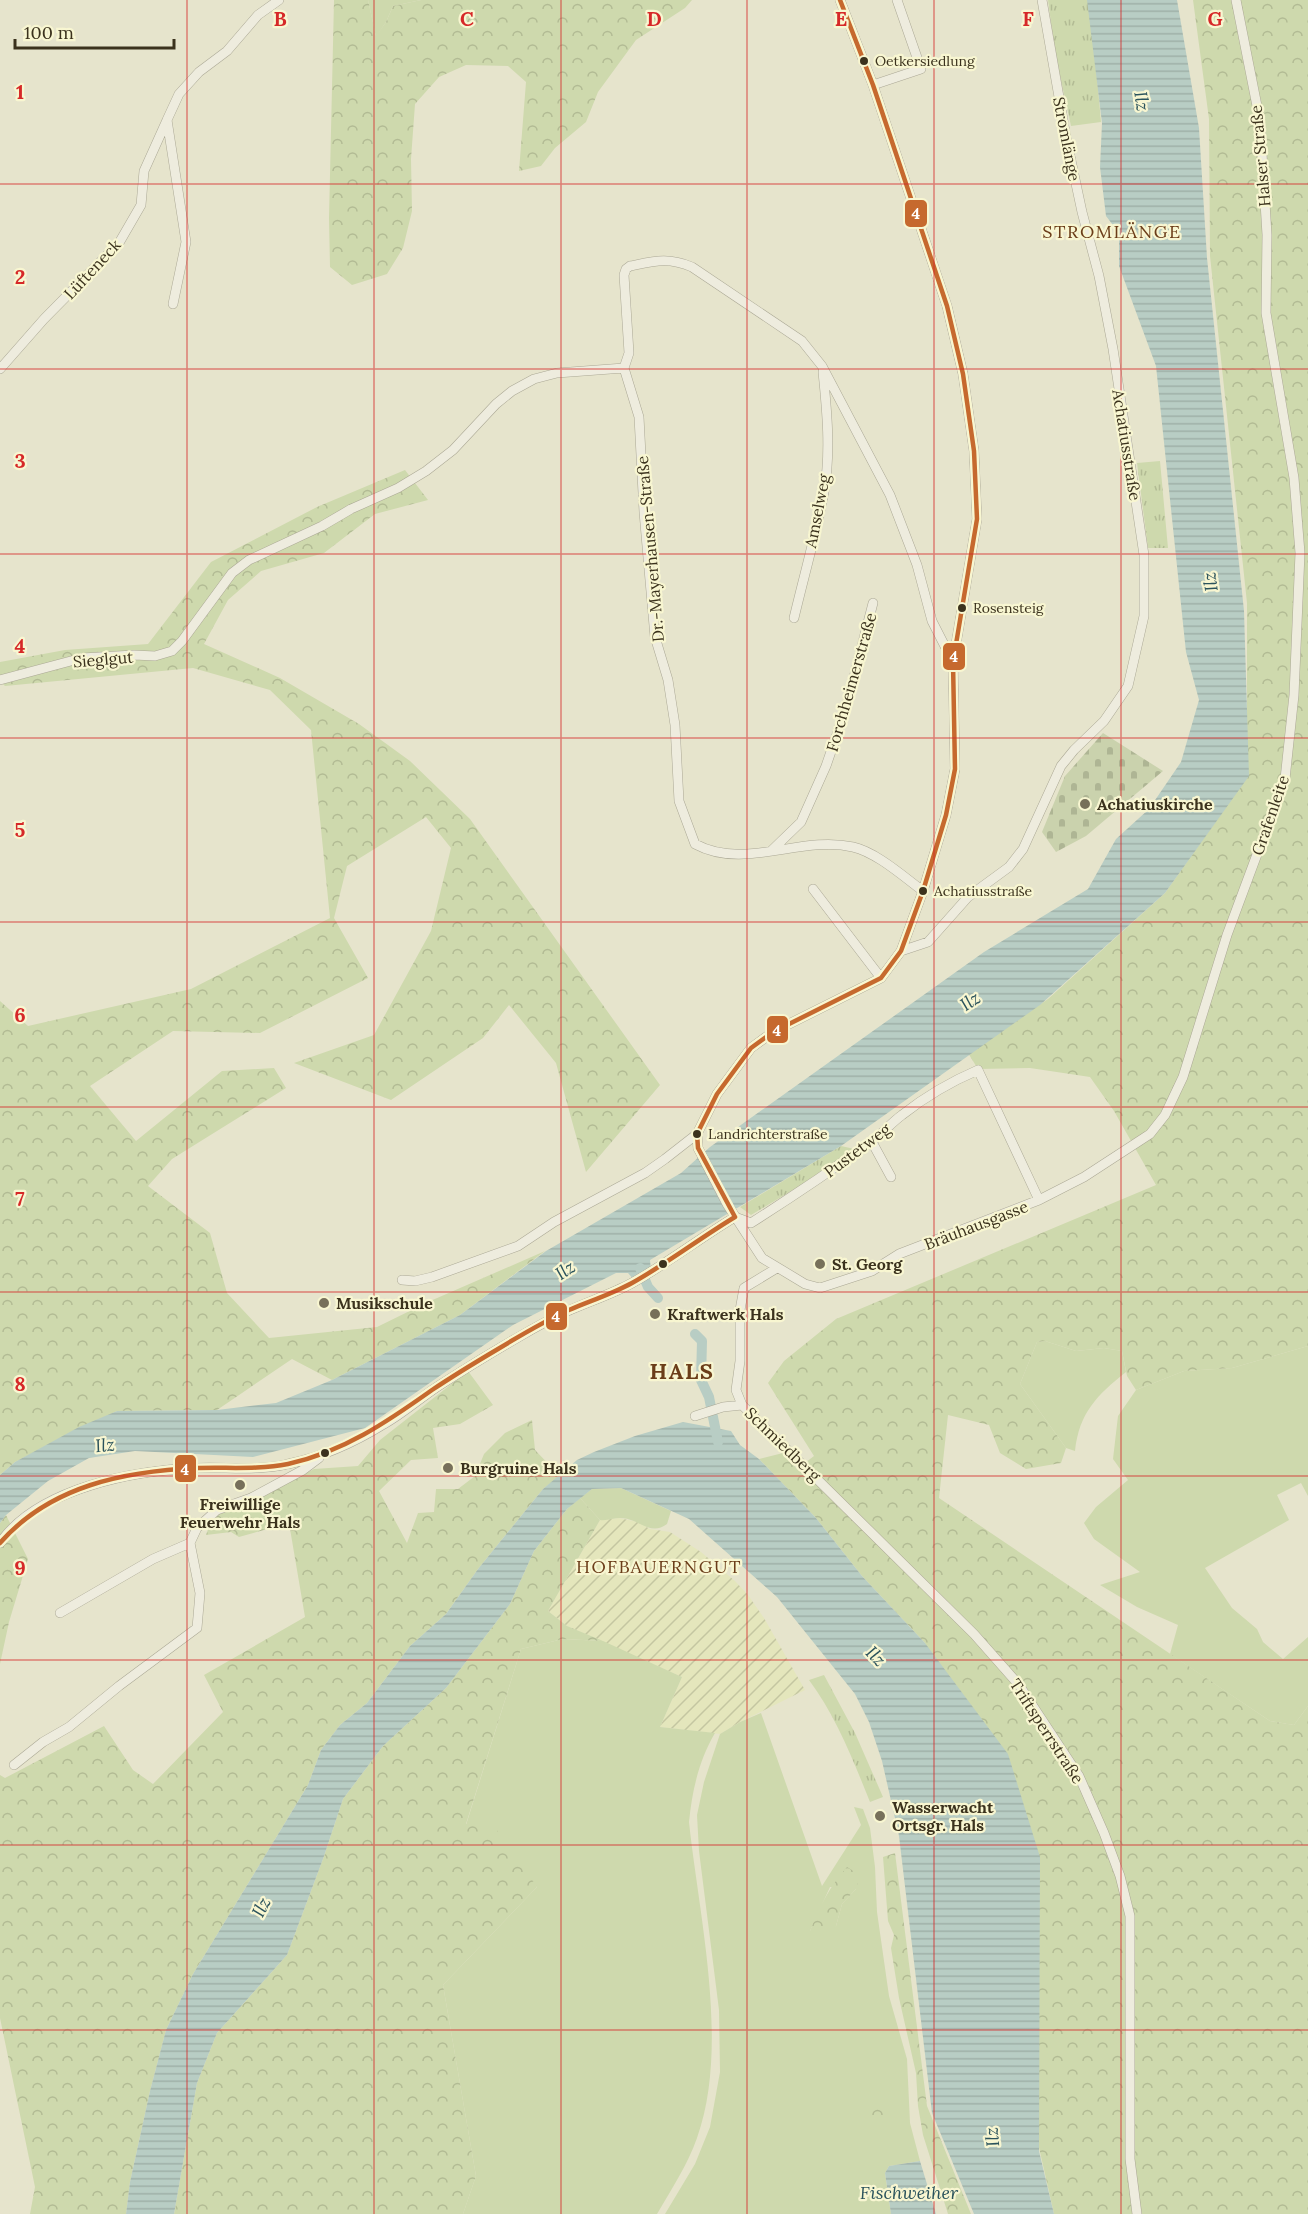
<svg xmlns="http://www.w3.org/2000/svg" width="1308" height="2214" viewBox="0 0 1308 2214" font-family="Lora,serif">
<defs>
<pattern id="farmland-furrows" width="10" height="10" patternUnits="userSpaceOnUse" patternTransform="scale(1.5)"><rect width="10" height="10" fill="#e4e6bc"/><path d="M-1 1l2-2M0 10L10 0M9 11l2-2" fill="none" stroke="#c4c6a1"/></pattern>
<pattern id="forest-crowns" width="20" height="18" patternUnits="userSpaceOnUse" patternTransform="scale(1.5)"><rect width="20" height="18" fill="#ced9ad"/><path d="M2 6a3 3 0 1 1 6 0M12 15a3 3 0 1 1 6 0" fill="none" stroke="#b2bb94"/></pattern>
<pattern id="cemetery-stones" width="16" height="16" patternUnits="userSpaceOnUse" patternTransform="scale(1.5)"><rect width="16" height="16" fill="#cad2ad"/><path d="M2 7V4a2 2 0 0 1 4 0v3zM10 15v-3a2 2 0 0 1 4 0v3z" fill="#aeb594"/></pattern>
<pattern id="park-tufts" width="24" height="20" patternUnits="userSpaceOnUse" patternTransform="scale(1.5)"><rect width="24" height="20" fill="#ced9ad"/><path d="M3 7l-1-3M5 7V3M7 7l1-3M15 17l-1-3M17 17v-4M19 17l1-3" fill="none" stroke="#b2bb94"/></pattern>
<pattern id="water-rules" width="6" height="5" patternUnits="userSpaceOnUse" patternTransform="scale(1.5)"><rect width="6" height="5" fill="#b8cdc4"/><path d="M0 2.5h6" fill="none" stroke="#9fb0a8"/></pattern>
</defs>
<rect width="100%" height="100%" fill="#e6e4cc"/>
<path fill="url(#farmland-furrows)" d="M619,1518L638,1522L650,1529L670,1532L701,1552L735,1581L748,1595L764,1618L805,1690L740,1722L720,1734L660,1727L682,1677L567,1626L548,1611L600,1520Z"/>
<path fill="#ced9ad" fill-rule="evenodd" d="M368,0H421L393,6L386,22L376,37Z
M1045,1341L1076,1351L1104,1348L1122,1351L1126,1372C1097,1395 1079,1413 1075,1451L1066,1448L1020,1384L1037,1342Z
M1308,1346V1496L1301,1483L1277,1495L1289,1520L1205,1568L1232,1608L1257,1629L1263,1642L1283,1659L1308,1637V1706L1294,1725L1270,1721L1170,1654L1178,1625L1137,1607L1100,1585L1140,1572L1094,1539L1084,1523L1096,1507L1128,1480L1113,1459L1118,1416L1136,1390L1184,1371L1232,1368Z
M621,1488L671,1511L667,1524C650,1537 639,1518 620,1518C614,1518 607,1521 600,1520L580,1498L592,1489Z
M563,1639L603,1641L682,1677L660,1727L715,1733C699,1760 692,1791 689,1822C699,1917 730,2046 697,2138C688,2164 671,2190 657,2214H463L476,2176L443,1985L537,1887L466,1825L521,1649Z
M761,1713L822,1886L861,1825L854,1807L863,1809L870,1828L875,1867L877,1912L889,1996L907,2059L910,2123L920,2161L889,2166L885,2173L891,2214H665L695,2164L710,2127L720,2072L719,2010L699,1851L697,1815L704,1782L720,1734L740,1722ZM830,1887L856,1889L842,1904L836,1926L810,1931Z"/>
<path fill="url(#forest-crowns)" d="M334,0H368L376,36L386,22L393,6L421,0H692L685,8L636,40L598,92L586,122L555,148L541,166L519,171L526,82L508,66L466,65L439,77L415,104L411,159L412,211L403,248L387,274L352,285L330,267L329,218Z
M1193,0H1308V1346L1232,1368L1184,1371L1136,1390L1127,1376L1122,1351L1104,1348L1076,1351L1045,1341L1037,1342L1020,1384L1066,1448L1061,1463L1026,1469L1000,1453L989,1425L948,1415L939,1498L1270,1721L1294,1725L1308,1706V2214H1054L925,1643L862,1576L816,1518L759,1459L783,1453L797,1469L814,1456L768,1383L784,1361L836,1319L1156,1185L1114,1111L1090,1077L1030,1068L978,1069L968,1053L1048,999L1165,893L1247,777V603L1210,256L1209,119Z
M405,470L428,500L375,514L324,553L261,571L228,600L204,644L280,678L359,724L410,761L470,819L660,1085L586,1172L556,1063L509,1005L483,1038L391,1100L294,1063L374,1035L431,931L451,848L426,817L347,866L334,918L368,978L260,1033L173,1031L90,1086L136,1141L222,1071L274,1068L286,1088L172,1159L148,1186L210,1233L227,1293L269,1338L377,1327L428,1302L545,1251L460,1315L332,1380L292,1359L217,1410L117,1411L15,1462L0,1475V1001L28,1026L191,989L330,918L311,730L270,690L193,668L5,686L0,681V662L65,650L148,644L211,562L317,507Z
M468,1371L493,1405L460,1424L433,1428L438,1458L411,1460L379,1491L407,1543L418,1513L434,1512L436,1489H458L475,1476L484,1454L505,1433L532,1420L535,1450L560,1476L543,1489L478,1569L446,1614L410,1646L367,1703L340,1725L321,1750L308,1785L193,1974L166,2030L150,2091L130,2182L126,2214H30L35,2187L0,2018V1775L5,1778L104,1726L133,1770L153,1784L223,1712L204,1675L305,1617L289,1523L239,1537L231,1532L206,1535L213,1516L262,1497L314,1469L358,1466L380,1440Z
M580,1498L600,1520L548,1611L567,1626L603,1641L563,1639L521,1649L466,1824L494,1826L537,1887L443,1985L476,2176L463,2214H174L197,2083L217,2033L287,1955L323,1859L343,1799L383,1746L446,1688L510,1604L534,1551L567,1509Z
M6,1515L28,1559L9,1622L0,1664V1523Z
M895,1853L927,2106L971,2214H948L923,2135L918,2106L916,2073L899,1998L891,1948L894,1935L888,1921L883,1857Z
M847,1867L860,1875L856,1889L842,1904L836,1926L815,1944L810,1931C820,1905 829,1888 847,1867Z
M873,2099L885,2101L889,2111L884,2120L871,2121L865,2105Z"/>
<path fill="url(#cemetery-stones)" d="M1103,733L1163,771L1086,836L1056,852L1042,832L1065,776Z"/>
<path fill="url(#park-tufts)" d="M1048,0H1090L1101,122L1071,126L1055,53Z
M1160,461L1168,548H1148L1137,463Z
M841,1146L859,1150L751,1215L740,1207Z
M824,1675L855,1733L883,1797L870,1802C853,1760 836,1716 809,1680Z"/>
<path fill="url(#water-rules)" d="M1087,0H1177L1199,128L1207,258L1244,611L1249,776L1165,893L1040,1005L841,1146L650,1260L651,1271L634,1280L628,1273H616L513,1325L365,1428L253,1457L135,1451L89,1458L48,1481L6,1515L0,1523V1475L15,1462L79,1427L117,1411L217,1410L276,1403L332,1380L460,1315L546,1251L681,1173L710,1147L984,952L1088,889L1116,839L1149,809L1181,762L1199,700L1186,652L1156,366L1119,266V233L1106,216L1100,167L1102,123Z
M683,1422L731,1431L740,1445L759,1459L816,1518L862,1576L925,1643L1008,1754L1040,1857L1039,2151L1054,2214H974L932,2113L899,1836L882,1761L869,1722L855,1694L777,1597L689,1519L621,1488L592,1489L567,1509L534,1551L510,1604L446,1688L383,1746L343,1799L323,1859L287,1955L217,2033L197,2083L174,2214H126L130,2182L150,2091L166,2030L193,1974L308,1785L321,1750L340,1725L367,1703L410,1646L446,1614L478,1569L543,1489L577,1460L594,1452L635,1436Z
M920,2161L936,2214H891L885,2173L889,2166Z"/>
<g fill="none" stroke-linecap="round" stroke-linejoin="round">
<path stroke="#b8cdc4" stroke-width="10" d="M640,1268L648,1287L658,1298
M695,1334L702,1341L701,1380L709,1397L718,1442"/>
<g stroke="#aba895" stroke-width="10">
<path id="minor" d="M873,85L921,69L897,0
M173,304L186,242L167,120L179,94L199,72L227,51L258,15L279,0
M624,368L639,417L644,512L655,637L668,680L675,725L679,801L695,844C745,871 800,835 853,847C876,852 904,877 923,891
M624,368L629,353L624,275L626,269L630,266C655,261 668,257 692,267L802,341L822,366L890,495L917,565L932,621L953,662
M0,369L44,319L119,243L141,205L144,171L167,120
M794,618C804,576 816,534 824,492C831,453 827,411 823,372
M0,680L82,658L134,655L155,656L172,651L182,641L232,573L249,560L322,526L351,509L398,488L426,471L453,450L496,404L512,391L534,379L557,373L624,368
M771,851L801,822L826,766L846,708L873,603
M813,889L881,978
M901,951L928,942L968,897L1009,867L1023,849L1061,766L1074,750L1104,721L1128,686L1144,616V555L1113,349L1099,276L1082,212L1066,137L1042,0
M697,1134L698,1148L727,1204L762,1258L805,1284L820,1288L872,1271L899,1254L1039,1200L1084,1177L1150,1134L1165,1115L1183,1077L1227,935L1285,779L1294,695L1300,553L1294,478L1266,313L1267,235L1260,121L1236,0
M872,1142L891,1177
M735,1217L751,1223C792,1197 832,1170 871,1142C882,1134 891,1123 902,1115C926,1096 950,1082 978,1070L1039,1200
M777,1268L744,1288L740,1310V1361L736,1390L742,1405L974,1634L1019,1685L1079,1776L1104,1833L1120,1876L1130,1916V2159L1137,2214
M402,1280L415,1281L432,1277L518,1246L554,1222L645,1173L665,1159L697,1134L717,1094L751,1048L773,1032L881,978L901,951L923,891L946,815L955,769L953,662L977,519L974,451L963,374L947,306L873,85L840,0
M695,1416L723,1407L742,1405
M0,1543C38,1488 135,1470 198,1468C228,1467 259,1471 288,1464C322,1457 355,1442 384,1424C404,1413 421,1397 440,1385C465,1369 491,1353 517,1338C534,1328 552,1318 570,1310C590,1301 612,1294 632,1283C668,1263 700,1238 735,1217
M60,1613L153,1559L190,1543
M14,1765L43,1742L69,1727L119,1686L197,1628L200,1593L190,1543L197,1528L217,1510L251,1498L303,1470L319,1458"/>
</g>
<use href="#minor" stroke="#eeecde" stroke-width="9"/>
<g stroke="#f8f6d1" stroke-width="9">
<path id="bus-1" d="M735,1217L698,1148L697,1134L717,1094L751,1048L773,1032L881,978L901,951L923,891L946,815L955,769L953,662L977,519L974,451L963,374L947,306L873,85L840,0
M0,1543C50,1486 124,1471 198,1468C228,1467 258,1470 288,1464C343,1452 387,1422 432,1390C453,1376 476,1362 498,1349C521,1335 545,1321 569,1310C590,1301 612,1294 632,1283C668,1263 700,1238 735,1217"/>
</g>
<use href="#bus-1" stroke="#c6692e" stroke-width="4.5"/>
</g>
<path fill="none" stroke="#d62828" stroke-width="1.5" stroke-opacity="0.55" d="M187,0V2214M374,0V2214M561,0V2214M747,0V2214M934,0V2214M1121,0V2214M0,184H1308M0,369H1308M0,554H1308M0,738H1308M0,922H1308M0,1107H1308M0,1292H1308M0,1476H1308M0,1660H1308M0,1845H1308M0,2030H1308"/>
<g fill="#3b321d" stroke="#f8f6d1" stroke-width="2">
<circle cx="864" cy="61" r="5"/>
<circle cx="962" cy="608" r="5"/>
<circle cx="923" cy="891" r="5"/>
<circle cx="697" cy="1134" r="5"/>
<circle cx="663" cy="1264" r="5"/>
<circle cx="325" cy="1453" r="5"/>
</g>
<g fill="#77705a" stroke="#f8f6d1" stroke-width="2">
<circle cx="1085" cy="804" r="6"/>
<circle cx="820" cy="1264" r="6"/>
<circle cx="324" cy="1303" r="6"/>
<circle cx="655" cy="1314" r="6"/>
<circle cx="448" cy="1468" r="6"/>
<circle cx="240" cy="1485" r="6"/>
<circle cx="880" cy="1816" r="6"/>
</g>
<g text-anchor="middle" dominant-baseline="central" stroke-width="4.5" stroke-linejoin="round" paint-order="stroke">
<g font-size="14" fill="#3b321d" stroke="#f8f6d1" text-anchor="start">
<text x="875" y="61">Oetkersiedlung</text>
<text x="973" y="608">Rosensteig</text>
<text x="934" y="891">Achatiusstraße</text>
<text x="708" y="1134">Landrichterstraße</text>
</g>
<g font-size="16" fill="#3b321d" stroke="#f8f6d1">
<text transform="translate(1067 139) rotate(79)">Stromlänge</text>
<text transform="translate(1260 156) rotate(-95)">Halser Straße</text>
<text transform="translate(92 269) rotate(-47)">Lüfteneck</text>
<text transform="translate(1127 445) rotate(81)">Achatiusstraße</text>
<text transform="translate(817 511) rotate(-79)">Amselweg</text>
<text transform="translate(650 549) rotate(-95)">Dr.-Mayerhausen-Straße</text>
<text transform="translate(103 659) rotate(-5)">Sieglgut</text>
<text transform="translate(851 682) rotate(-74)">Forchheimerstraße</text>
<text transform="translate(1270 815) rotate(-71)">Grafenleite</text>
<text transform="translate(857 1150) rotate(-37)">Pustetweg</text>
<text transform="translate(976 1225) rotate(-21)">Bräuhausgasse</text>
<text transform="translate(783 1444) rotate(44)">Schmiedberg</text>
<text transform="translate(1047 1731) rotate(57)">Triftsperrstraße</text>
</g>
<g font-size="16" font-weight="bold" fill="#3b321d" stroke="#f8f6d1" text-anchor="start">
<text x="1097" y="804">Achatiuskirche</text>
<text x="832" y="1264">St. Georg</text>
<text x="336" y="1303">Musikschule</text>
<text x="667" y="1314">Kraftwerk Hals</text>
<text x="460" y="1468">Burgruine Hals</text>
<text x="240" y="1504" text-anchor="middle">Freiwillige<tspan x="240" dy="18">Feuerwehr Hals</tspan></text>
<text x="892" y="1807">Wasserwacht<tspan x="892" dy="18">Ortsgr. Hals</tspan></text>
</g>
<g font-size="18" font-style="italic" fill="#2b535c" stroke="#f8f6d1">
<text transform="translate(1142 101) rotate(82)">Ilz</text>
<text transform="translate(1210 582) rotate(-97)">Ilz</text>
<text transform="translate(970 1001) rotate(-34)">Ilz</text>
<text transform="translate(565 1270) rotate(-33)">Ilz</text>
<text transform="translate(105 1445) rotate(-5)">Ilz</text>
<text transform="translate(876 1656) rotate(46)">Ilz</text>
<text transform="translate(261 1907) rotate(-62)">Ilz</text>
<text transform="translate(992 2137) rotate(-95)">Ilz</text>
<text x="909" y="2192">Fischweiher</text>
</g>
<g font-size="18" letter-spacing="1.5" fill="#6b3d19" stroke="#f8f6d1">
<text x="1112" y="231">STROMLÄNGE</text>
<text x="659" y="1566">HOFBAUERNGUT</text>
</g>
<g font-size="22" font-weight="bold" letter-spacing="1.5" fill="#6b3d19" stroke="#f8f6d1">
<text x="682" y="1371">HALS</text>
</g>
</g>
<g font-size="20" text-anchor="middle" font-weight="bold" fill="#d62828" stroke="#f8f6d1" stroke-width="4.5" stroke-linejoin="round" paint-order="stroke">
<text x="280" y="26">B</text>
<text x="467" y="26">C</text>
<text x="654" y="26">D</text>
<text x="841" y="26">E</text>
<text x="1028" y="26">F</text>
<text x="1215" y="26">G</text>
<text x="20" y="99">1</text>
<text x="20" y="284">2</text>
<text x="20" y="468">3</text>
<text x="20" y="653">4</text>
<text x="20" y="837">5</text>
<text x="20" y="1022">6</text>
<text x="20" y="1206">7</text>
<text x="20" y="1391">8</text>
<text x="20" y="1575">9</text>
</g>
<g stroke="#f8f6d1" stroke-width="2">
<rect x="904" y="199" width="24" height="29" rx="6" fill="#c6692e"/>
<rect x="942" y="642" width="24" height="29" rx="6" fill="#c6692e"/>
<rect x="766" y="1015" width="23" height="29" rx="6" fill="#c6692e"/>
<rect x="545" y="1302" width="23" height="29" rx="6" fill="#c6692e"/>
<rect x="174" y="1454" width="23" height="29" rx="6" fill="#c6692e"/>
</g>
<g font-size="16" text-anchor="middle" font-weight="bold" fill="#fff">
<text x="916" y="219">4</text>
<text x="954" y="662">4</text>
<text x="777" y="1036">4</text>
<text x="556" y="1322">4</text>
<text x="185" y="1475">4</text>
</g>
<path d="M15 39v9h159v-9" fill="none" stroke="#3b321d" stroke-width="3"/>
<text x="24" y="39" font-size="18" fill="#3b321d" stroke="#f8f6d1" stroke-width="4.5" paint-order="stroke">100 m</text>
</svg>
